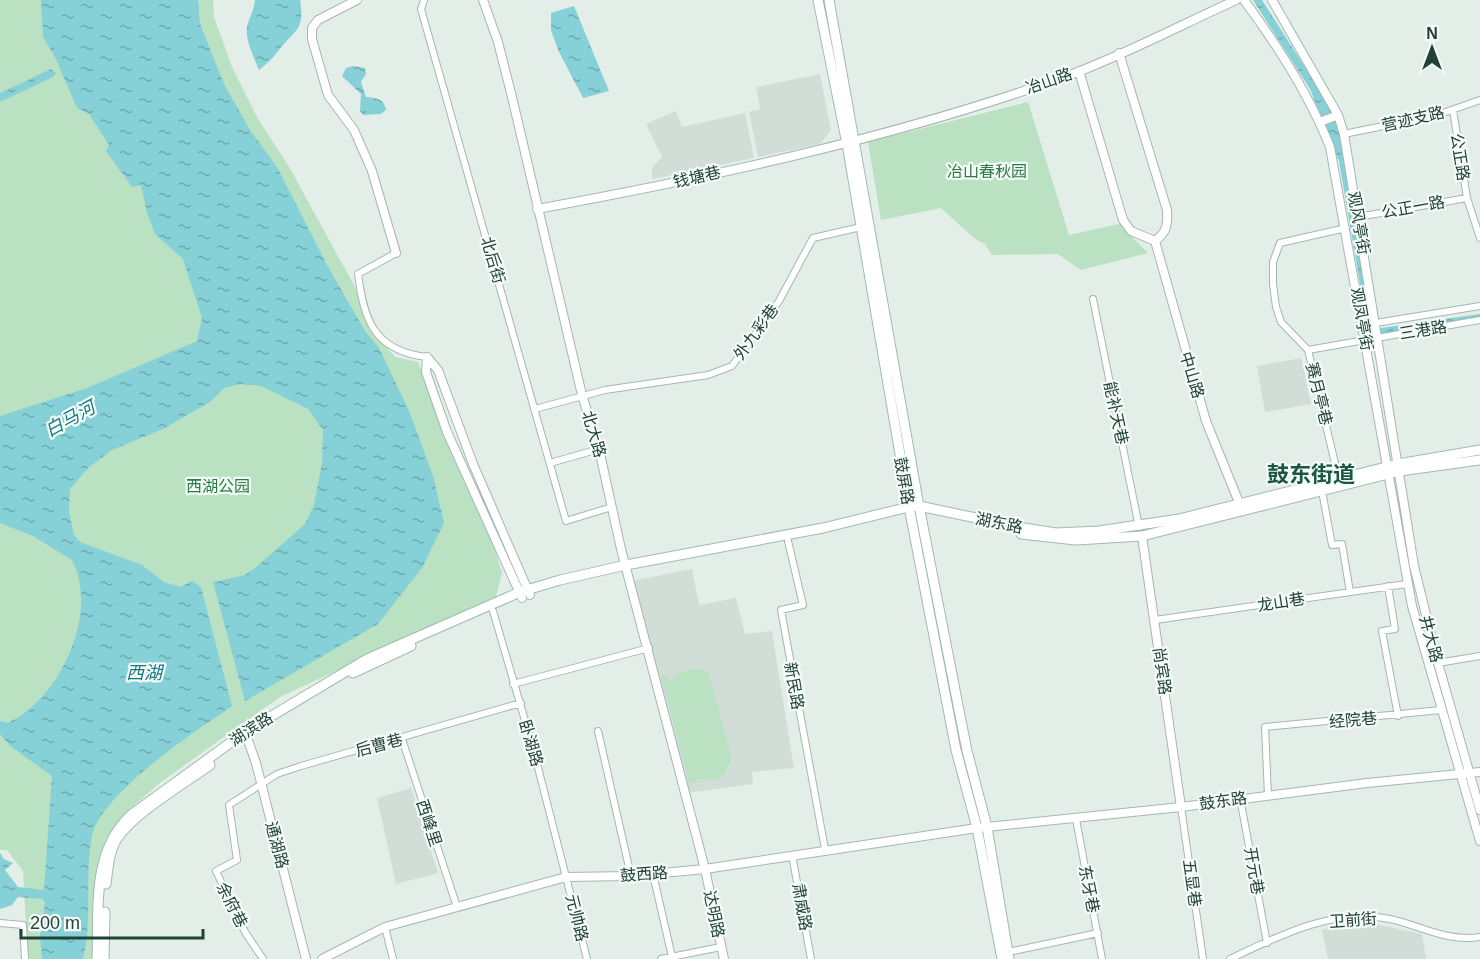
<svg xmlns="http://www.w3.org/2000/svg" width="1480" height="959" viewBox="0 0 1480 959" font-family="Arial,'Noto Sans SC',sans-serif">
<defs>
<pattern id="water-ripples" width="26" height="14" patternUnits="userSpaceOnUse" patternTransform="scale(1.5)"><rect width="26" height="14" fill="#86d0d8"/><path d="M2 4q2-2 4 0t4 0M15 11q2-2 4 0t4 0" fill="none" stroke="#6daab0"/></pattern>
</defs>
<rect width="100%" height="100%" fill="#e3eee9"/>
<path fill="#d1ded7" d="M820,74L831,130L820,144L758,157L749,112L760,109L756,87Z
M676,111L682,127L745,113L754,158L652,179V168L662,157L646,124Z
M1301,358L1311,404L1265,412L1257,366Z
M692,569L699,605L736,598L745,634L772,631L794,768L752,772L753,784L687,793L632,581Z
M411,788L438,873L396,884L377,798Z
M1344,924H1376L1422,934L1426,959H1328L1322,930Z"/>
<path fill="#bae1c2" d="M0,0H213L214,17L232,67L258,119L288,165L355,287L368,326L395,357L418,362L494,546L502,573L496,597L280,697L161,782L123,815L106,839L98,869L94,959H28L23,871L7,850H0Z
M1028,102L1069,235L1119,224L1148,253L1081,270L1058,254L992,255L985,244L975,239L941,208L881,220L868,142Z
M692,669L705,670L709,674L732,759L723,776L712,780L697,779L696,782L689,783L661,675L666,674L669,683L678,673Z"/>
<path fill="url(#water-ripples)" d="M41,0H198L200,24L224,84L250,130L277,167L328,267L365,331L379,348L410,413L433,476L444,523L422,568L378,624L245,701L213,582L245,575L255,568L305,524L314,505L322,463L323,430L308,409L261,386L241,384L224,388L210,402L163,429L112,450L88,468L70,489L69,512L74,535L80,542L142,565L164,582L180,587L192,581L201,587L232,706C196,731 101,793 92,836C84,876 93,920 83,959H42L40,935L45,903L43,899L18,897L12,905L0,909V853L4,859L13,863L5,870L18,887L44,890L52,776L9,745L0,734V721L8,723C59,700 100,614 72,560L33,536L0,523V416L87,388L197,341L202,318L183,259L155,234L147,213L141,185L132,187L106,151L109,145L89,114L77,108L55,57L43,37Z
M255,0H300C305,30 296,29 279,50C273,58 268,63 259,70C254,57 243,37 248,23C251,15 254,9 255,0Z
M1253,0H1262L1331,108L1343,142L1374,329L1480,314V319L1369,336L1339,161L1310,89Z
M574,6L609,91L583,98L558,50L551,30V13Z
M353,66L365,68L366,74L361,82L366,97C376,98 384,98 386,110L381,114L363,115L360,111L361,94L342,76L346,68Z
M51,69L56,73L53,77L0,102V93Z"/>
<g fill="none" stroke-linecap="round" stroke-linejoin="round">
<g stroke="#a5b7b0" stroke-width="8">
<path id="minor" d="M424,0L421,9L566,521L612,507
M1453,110L1467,198L1480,238
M1344,134L1437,115L1480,100
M1358,217L1467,198
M396,253L358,274C364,320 374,351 427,357
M1093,299L1139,527
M1376,323L1480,306
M1308,350L1480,320
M535,409L605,390L708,375L732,366L779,301L813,238L861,227
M550,463L599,449
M1339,480L1308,350L1281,322L1276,307L1273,284V262L1280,243L1346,228
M1322,491L1332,545L1342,544L1350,592
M788,541L803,605L781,610L825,849
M1388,586L1395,629L1382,631L1398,716
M493,611L533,748L587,959
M1155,620L1407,584
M1438,663L1480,656
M513,684L649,648
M598,731L631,876
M402,739L457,907
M1268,795L1265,727L1441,710
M1240,798L1267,943
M1181,807L1203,959
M1076,819L1102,959
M792,855L811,959
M653,874L672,957
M0,923L23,925L25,959
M385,927L393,959
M1008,952L1098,933
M263,959L245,932L216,871L237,860L229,805L277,774L301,766L521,703
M661,959L721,947
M1230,959C1278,936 1335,907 1390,919C1422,926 1446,942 1480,937"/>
</g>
<g stroke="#a5b7b0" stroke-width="10">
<path id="tertiary" d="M357,0L318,20L312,28V39L328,95L354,130L372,171L396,253
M483,0L498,42L512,97L582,395L599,449L621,549L705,869L724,959
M1244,0C1278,46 1309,94 1330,147L1412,606L1480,841
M1272,0L1338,115L1344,134L1414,566L1438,663L1480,810
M1119,53L1167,210C1168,224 1167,232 1155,241
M1079,71L1123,220L1131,231L1155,241
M1320,122L1338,115
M537,209C717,176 897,137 1070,75C1126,54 1181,25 1236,0
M1155,241L1206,421L1240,505
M427,357L426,372L447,432L522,598
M427,357L438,370L473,464L530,595
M1142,536L1181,807
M245,732L256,763L306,959
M322,959L385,927L566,877L631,876L705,869L977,828L1181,807L1367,783L1480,772"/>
</g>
<g stroke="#a0bbb0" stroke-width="11">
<path id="secondary" d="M818,0L847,144L909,507L956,750L977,828L1002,959
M829,0L919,506L967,751L987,827L1009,959
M1021,534L1076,540L1142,536L1400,471L1480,460
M353,673L411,646
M106,884C108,870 108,855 115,842C129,816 185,783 210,765
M97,959C99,909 91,852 131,815L245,732L367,659L520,592L560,580L626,565L823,528L909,507L919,506L1024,528L1056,533L1099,531L1179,519L1398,464L1480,450
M104,959L105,912"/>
</g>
<use href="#minor" stroke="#fff" stroke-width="6"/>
<use href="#tertiary" stroke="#fff" stroke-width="8"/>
<use href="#secondary" stroke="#fff" stroke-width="9"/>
</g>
<g text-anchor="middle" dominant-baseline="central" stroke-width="4.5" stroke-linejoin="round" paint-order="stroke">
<g font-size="16" fill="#214237" stroke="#f4faf7">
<text transform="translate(1049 81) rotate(-19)">冶山路</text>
<text transform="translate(1413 119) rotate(-13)">营迹支路</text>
<text transform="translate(1460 157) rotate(81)">公正路</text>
<text transform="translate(697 177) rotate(-13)">钱塘巷</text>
<text transform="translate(1413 207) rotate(-10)">公正一路</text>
<text transform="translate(1359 223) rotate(80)">观风亭街</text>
<text transform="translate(493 260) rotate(74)">北后街</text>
<text transform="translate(1362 319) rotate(80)">观凤亭街</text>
<text transform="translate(1423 330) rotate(-9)">三港路</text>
<text transform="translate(756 332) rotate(-54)">外九彩巷</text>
<text transform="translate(1192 375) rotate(73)">中山路</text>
<text transform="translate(1319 394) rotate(76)">赛月亭巷</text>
<text transform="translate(1116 413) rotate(78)">能补天巷</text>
<text transform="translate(594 434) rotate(74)">北大路</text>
<text transform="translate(904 481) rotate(80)">鼓屏路</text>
<text transform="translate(999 523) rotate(11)">湖东路</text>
<text transform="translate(1281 602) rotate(-9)">龙山巷</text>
<text transform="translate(1431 639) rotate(75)">井大路</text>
<text transform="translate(1162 671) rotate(82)">尚宾路</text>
<text transform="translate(794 686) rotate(80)">新民路</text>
<text transform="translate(1353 720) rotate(-5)">经院巷</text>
<text transform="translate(251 729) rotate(-33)">湖滨路</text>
<text transform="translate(531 743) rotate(74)">卧湖路</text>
<text transform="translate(379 745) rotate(-15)">后曹巷</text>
<text transform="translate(1223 801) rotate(-8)">鼓东路</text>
<text transform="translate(429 823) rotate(72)">西峰里</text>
<text transform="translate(277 845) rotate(75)">通湖路</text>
<text transform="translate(1254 871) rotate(80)">开元巷</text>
<text transform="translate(644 874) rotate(-4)">鼓西路</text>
<text transform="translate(1192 883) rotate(82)">五显巷</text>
<text transform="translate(1089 889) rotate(79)">东牙巷</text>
<text transform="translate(232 905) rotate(63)">余府巷</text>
<text transform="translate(802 907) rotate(80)">肃威路</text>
<text transform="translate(714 914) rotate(78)">达明路</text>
<text transform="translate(577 918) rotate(76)">元帅路</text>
<text transform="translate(1353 920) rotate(-4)">卫前街</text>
</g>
<g font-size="16" fill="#277c43" stroke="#f4faf7">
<text x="987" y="171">冶山春秋园</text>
<text x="218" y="486">西湖公园</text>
</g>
<g font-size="18" font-style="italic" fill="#157884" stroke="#f4faf7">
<text transform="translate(70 419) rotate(-29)">白马河</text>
<text x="144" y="673">西湖</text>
</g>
<g font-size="22" font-weight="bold" fill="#1a5644" stroke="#f4faf7">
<text x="1311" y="474">鼓东街道</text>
</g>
</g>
<g transform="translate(1432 48)" stroke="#f4faf7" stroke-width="4.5" paint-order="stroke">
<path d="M0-4.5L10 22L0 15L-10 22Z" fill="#214237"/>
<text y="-9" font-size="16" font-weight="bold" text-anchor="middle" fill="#214237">N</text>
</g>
<path d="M21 929v9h182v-9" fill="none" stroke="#214237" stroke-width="3"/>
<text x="30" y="929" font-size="18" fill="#214237" stroke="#f4faf7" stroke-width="4.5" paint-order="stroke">200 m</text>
</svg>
